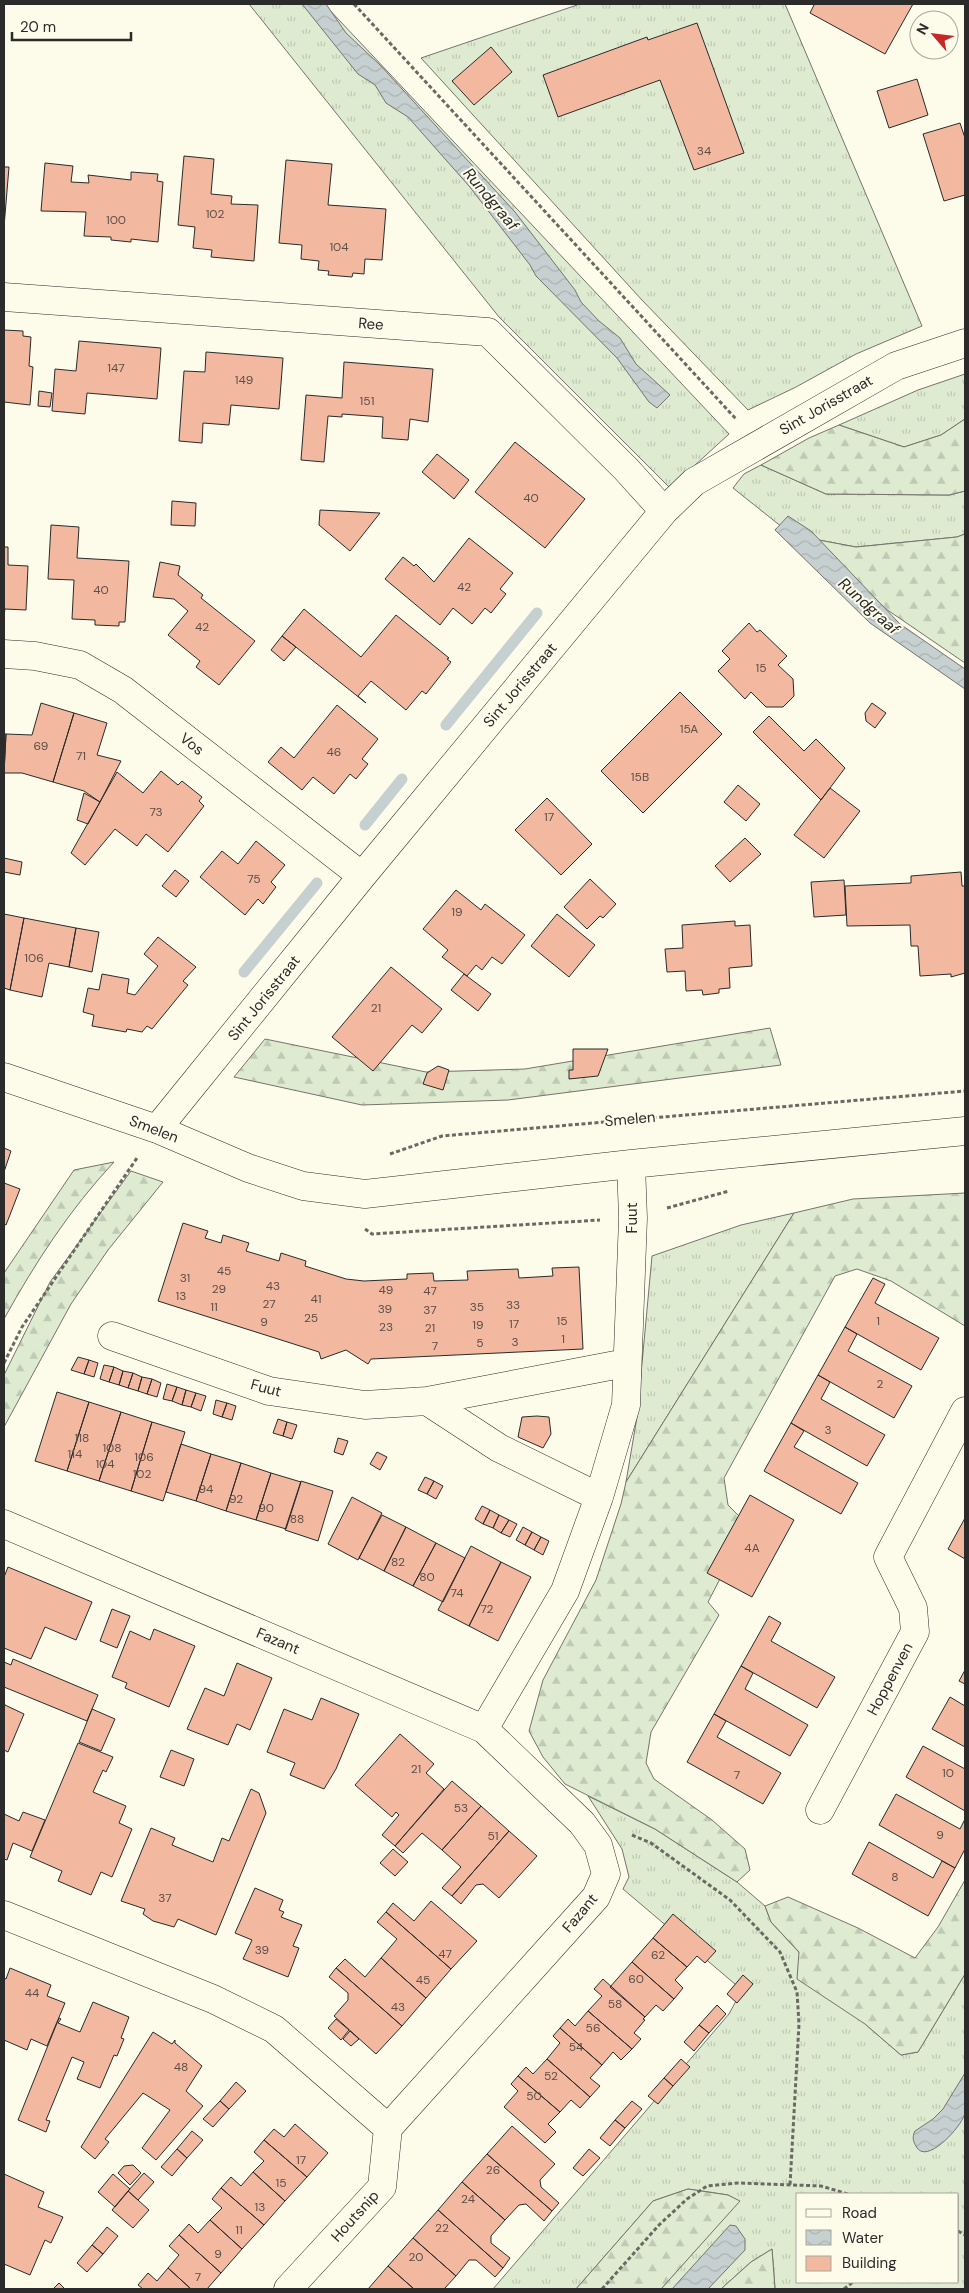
<svg xmlns="http://www.w3.org/2000/svg" width="969" height="2293" viewBox="0 0 969 2293" font-family="'DM Sans',sans-serif">
<defs>
<pattern id="grass-tufts" width="24" height="20" patternUnits="userSpaceOnUse" patternTransform="scale(1.25)"><rect width="24" height="20" fill="#deebd1"/><path d="M3 7l-1-3M5 7V3M7 7l1-3M15 17l-1-3M17 17v-4M19 17l1-3" fill="none" stroke="#bfcab4"/></pattern>
<pattern id="forest-firs" width="22" height="20" patternUnits="userSpaceOnUse" patternTransform="scale(1.25)"><rect width="22" height="20" fill="#deebd1"/><path d="M5 1l3.5 6h-7zM16 11l3.5 6h-7z" fill="#bfcab4"/></pattern>
<pattern id="water-waves" width="16" height="10" patternUnits="userSpaceOnUse" patternTransform="scale(1.25)"><rect width="16" height="10" fill="#c7d0d0"/><path d="M0 5q4-4 8 0t8 0" fill="none" stroke="#abb3b3"/></pattern>
</defs>
<rect width="100%" height="100%" fill="#fdfbea"/>
<path fill="url(#grass-tufts)" stroke="#74746e" fill-rule="evenodd" d="M249,4H324L729,434L670,488L499,317Z
M580,4H785L922,326L856,354L796,387L748,410L641,299L421,58Z
M965,374V419L941,435L904,447L839,425L918,390Z
M761,465L826,494L949,495L965,491V534L957,537L856,547L792,535L733,488L744,474Z
M794,1213L626,1482L637,1417L652,1256L741,1225Z
M588,1796L655,1829L737,1882L765,1906L771,1922L865,2024L901,2055L918,2052L965,1974V2289H775L772,2249L751,2262L721,2289H661L739,2201L728,2195L688,2189L653,2201L576,2289H493L729,2014L742,1990L623,1889L629,1877L622,1849ZM798,2194H958V2282H798Z"/>
<path fill="url(#forest-firs)" stroke="#74746e" d="M965,419V491L949,495L826,494L761,465L809,438L839,425L904,447L941,435Z
M965,534V663L867,596L792,535L856,547L957,537Z
M770,1028L781,1065L508,1100L362,1105L234,1077L265,1039L426,1072L525,1069Z
M114,1162C70,1209 35,1263 4,1319V1273L74,1170Z
M131,1171L163,1182L108,1250L71,1304L4,1427V1375L50,1282Z
M965,1193V1326L891,1281L857,1269L835,1276L724,1478L728,1505L748,1525L708,1602L719,1615L651,1732L646,1763L654,1779L712,1820L745,1849L750,1870L737,1882L655,1829L565,1784L543,1757L529,1731L543,1680L596,1580L621,1504L626,1482L794,1213L853,1199Z
M965,1880V1974L918,2052L901,2055L865,2024L797,1979L799,1952L771,1922L765,1906L788,1897L858,1928L915,1958L938,1927Z
M688,2189L728,2195L740,2201L661,2289H576L653,2201Z
M772,2249L775,2289H721L751,2262Z"/>
<path fill="url(#water-waves)" stroke="#74746e" d="M302,4H326L346,33L380,65L515,212L575,290L581,302L599,321L620,338L636,364L670,395L657,408L649,402L617,358L536,276L530,265L469,186L408,117L386,103L375,85L358,74Z
M788,516L811,531L900,624L965,669V689L870,623L775,530Z
M965,2073C965,2085 968,2101 965,2113C963,2125 926,2167 916,2146C913,2141 912,2137 915,2131L933,2119L943,2109Z
M730,2225L736,2226L745,2239V2250L708,2289H672Z"/>
<g fill="none" stroke-linecap="round" stroke-linejoin="round">
<path stroke="#c7d0d0" stroke-width="11" d="M446,725L537,613
M365,825L402,779
M244,972L317,883"/>
</g>
<path fill="#f2b8a0" stroke="#2b2b2b" d="M812,4H913L885,54L810,13L814,5Z
M697,23L744,153L694,170L660,80L558,117L543,75L647,37L648,40Z
M491,47L512,72L474,105L452,81Z
M917,79L928,115L889,128L877,91Z
M960,123L965,138V195L944,201L923,134Z
M184,156L214,159L211,194L232,196L231,204L258,205L254,261L211,257L212,250L193,248L195,227L178,225Z
M286,160L332,164L328,205L386,209L382,260L365,259L364,274L353,273L352,277L328,275L329,271L318,270L319,261L301,259L302,245L279,243Z
M45,163L73,166L71,182L89,183L88,175L131,180V172L158,174L157,181L163,182L158,242L131,239V242L111,240V237L84,236L86,212L41,211Z
M4,167H9L4,227Z
M4,330L23,331V336L31,337L29,366L33,367L30,405L4,402Z
M79,341L161,348L157,399L87,393L85,414L52,411L55,369L76,371Z
M206,352L283,358L279,409L231,405L229,425L203,423L202,443L179,441L184,371L205,372Z
M344,362L433,369L428,422L410,419L408,440L382,438L383,417L342,414V417L328,416L324,462L301,460L306,395L342,398Z
M39,391L52,393L50,407L38,406Z
M515,442L585,499L545,548L475,492Z
M437,454L469,480L454,499L422,472Z
M172,501L196,503L195,526L171,525Z
M320,510L380,513L350,551L319,525Z
M51,525L79,527L77,558L129,561L125,622H119V626L95,625V620L72,619L74,580L48,579Z
M469,538L513,573L500,589L506,594L491,613L485,608L472,624L453,608L440,625L385,579L403,557L414,566L416,564L434,582Z
M4,547H8V565L28,566L26,610L5,609L4,615Z
M160,562L180,566L178,575L203,595L201,598L255,641L219,685L196,667L200,661L168,635L188,611L174,599L153,597Z
M304,609L361,657L396,615L449,658L447,659L451,662L426,694L422,691L406,710L371,681L358,696L366,703L282,636Z
M749,623L757,632L760,630L787,656L778,665L793,679L794,696L783,707H766L751,692L745,699L718,671L730,659L722,651Z
M282,636L296,647L284,661L271,650Z
M680,692L722,734L643,813L601,771Z
M41,703L74,713L53,782L22,773H4L6,734L32,735Z
M872,703L886,713L875,728L866,721L865,713Z
M337,705L378,739L362,759L368,764L356,779L350,774L334,794L313,777L302,790L268,762L281,747L294,758Z
M74,713L107,723L97,755L121,761L100,802L84,791L53,782Z
M769,716L804,751L816,739L845,768L821,800L753,732Z
M4,734H6L4,773Z
M161,771L178,785L182,781L202,797L199,801L204,806L168,852L146,834L137,846L115,829L85,865L71,853L117,772L143,793Z
M738,785L760,804L746,821L724,802Z
M830,788L860,811L824,858L794,835Z
M84,793L100,802L88,824L77,820Z
M547,798L592,844L561,875L515,830Z
M745,838L761,854L730,882L715,866Z
M256,841L285,865L271,882L276,887L263,904L258,899L245,915L200,877L222,851L238,864Z
M4,858L22,862L20,875L4,872Z
M175,870L189,881L176,897L162,886Z
M961,872L962,886H965V973L951,977V974L920,976L918,946H911L910,925L847,926L845,886L911,883V876Z
M590,879L616,904L603,918L600,916L587,929L564,907Z
M844,880L846,915L814,917L811,882Z
M456,890L481,910L485,904L525,935L502,964L492,957L482,970L476,965L467,976L442,957L448,950L423,929Z
M4,914L24,918L10,990L4,988Z
M557,914L595,945L569,977L531,946Z
M24,918L76,928L69,967L49,963L42,997L10,990Z
M735,921V926L750,925L752,966L729,968L730,988L719,989V993L703,995L702,990L686,991L685,971L667,972L665,949L683,948L682,925Z
M76,928L99,932L92,972L69,967Z
M158,937L196,967L183,981L188,985L152,1029L147,1026L142,1032L127,1029L126,1032L92,1026L94,1015L83,1012L88,988L99,990L102,974L129,979L127,993L135,995L158,966L144,954Z
M391,967L442,1009L422,1033L412,1025L373,1071L332,1037Z
M464,974L491,994L478,1011L451,990Z
M573,1049H608L598,1076L569,1079V1070H573Z
M438,1066L449,1070L443,1090L423,1084L427,1073Z
M4,1148L11,1151L4,1172Z
M4,1183L20,1189L6,1225L4,1224Z
M183,1223L208,1231L205,1238L221,1243L223,1235L249,1243L246,1251L279,1261L281,1253L306,1261L305,1266L346,1279L364,1281L407,1279V1274L433,1273L434,1281L468,1280L467,1271L518,1269L519,1278L553,1276L552,1268L579,1267L583,1349L371,1359L368,1364L346,1350L321,1359L319,1352L158,1301Z
M873,1278L885,1284L875,1303L939,1338L921,1370L845,1327Z
M845,1327L857,1334L848,1351L912,1386L894,1418L818,1375Z
M78,1357L89,1360L84,1374L71,1370Z
M89,1360L98,1363L94,1377L84,1374Z
M104,1365L114,1367L109,1382L100,1379Z
M114,1367L123,1371L119,1385L109,1382Z
M123,1371L133,1373L128,1388L119,1385Z
M133,1373L142,1377L138,1391L128,1388Z
M818,1375L830,1382L821,1399L885,1435L867,1466L791,1423Z
M142,1377L152,1379L147,1394L138,1391Z
M152,1379L161,1383L157,1397L147,1394Z
M167,1384L177,1387L172,1401L163,1399Z
M177,1387L186,1390L182,1405L172,1401Z
M186,1390L196,1393L191,1407L182,1405Z
M57,1392L89,1402L67,1471L35,1461Z
M196,1393L206,1396L201,1411L191,1407Z
M216,1400L227,1403L222,1417L213,1414Z
M89,1402L121,1412L99,1481L67,1471Z
M227,1403L236,1406L232,1420L222,1417Z
M121,1412L152,1422L131,1491L99,1481Z
M537,1416L549,1417L551,1434L543,1448L518,1437L522,1417Z
M278,1419L287,1422L283,1436L273,1433Z
M152,1422L185,1432L163,1501L131,1491Z
M287,1422L297,1425L292,1439L283,1436Z
M791,1423L804,1431L794,1447L858,1483L841,1514L764,1471Z
M338,1438L348,1441L343,1455L334,1452Z
M181,1444L211,1454L196,1501L166,1492Z
M377,1452L387,1457L380,1470L370,1464Z
M211,1454L241,1463L226,1511L196,1501Z
M241,1463L271,1473L256,1520L226,1511Z
M271,1473L301,1482L286,1529L256,1520Z
M425,1477L434,1481L427,1494L418,1490Z
M301,1481L333,1491L318,1541L285,1530Z
M434,1481L443,1486L436,1499L427,1494Z
M750,1495L794,1520L752,1597L707,1573Z
M352,1497L382,1513L358,1560L328,1544Z
M482,1506L490,1510L483,1524L475,1519Z
M490,1510L499,1515L493,1528L483,1524Z
M382,1515L406,1527L384,1571L359,1558Z
M499,1515L509,1520L501,1533L493,1528Z
M965,1518V1559L948,1549Z
M509,1520L517,1524L510,1537L501,1533Z
M406,1527L436,1543L413,1586L384,1571Z
M523,1527L532,1532L525,1545L516,1540Z
M532,1532L541,1537L534,1550L525,1545Z
M541,1537L549,1541L543,1555L534,1550Z
M436,1543L465,1558L443,1602L413,1586Z
M471,1546L501,1562L469,1626L438,1610Z
M501,1562L531,1577L498,1641L469,1626Z
M8,1567L92,1602L76,1640L45,1627L31,1659L4,1648V1577Z
M112,1609L130,1616L117,1648L100,1641Z
M769,1616L781,1623L771,1641L835,1677L817,1708L741,1666Z
M154,1629L195,1646L169,1707L125,1688L127,1683L112,1677L130,1631L150,1640Z
M13,1659L98,1695L87,1721L4,1687V1662L11,1665Z
M237,1663L272,1678L250,1730L237,1724L228,1745L187,1729L205,1688L224,1696Z
M741,1666L753,1673L745,1689L808,1725L790,1756L714,1714Z
M965,1670V1684L959,1681Z
M950,1697L965,1706V1747L932,1729Z
M321,1698L359,1714L336,1769L324,1789L290,1775L295,1763L267,1752L284,1709L312,1720Z
M4,1703L5,1705L24,1714L8,1752L4,1750Z
M92,1709L115,1719L101,1751L79,1742Z
M714,1714L726,1721L717,1737L781,1773L763,1804L687,1762Z
M400,1734L434,1764L426,1773L444,1789L395,1846L382,1835L399,1815L396,1812L392,1817L355,1785Z
M78,1743L113,1757L106,1772L103,1770L93,1792L126,1806L119,1823L132,1829L112,1877L101,1872L91,1895L58,1881L62,1871L30,1857Z
M923,1746L965,1769V1811L906,1777Z
M171,1750L194,1759L184,1786L160,1777Z
M452,1781L481,1806L442,1850L422,1833L403,1853L395,1846Z
M251,1789L259,1793L266,1813L216,1935L178,1919L174,1927L153,1921L143,1914L145,1909L121,1901L151,1828L175,1838L172,1845L213,1862L222,1838L229,1841Z
M896,1794L960,1829L965,1819V1849L955,1868L879,1825Z
M481,1806L509,1831L452,1896L442,1888L461,1867L442,1850Z
M23,1812L45,1820L32,1851L13,1843L7,1860L4,1859V1814L19,1821Z
M509,1831L537,1856L499,1898L483,1884L476,1885L461,1904L452,1896Z
M869,1842L933,1878L942,1861L955,1868L928,1916L852,1874Z
M393,1849L408,1862L395,1876L380,1863Z
M255,1888L283,1900L279,1910L284,1912L281,1917L302,1925L293,1946L299,1948L288,1977L243,1959L252,1940L235,1933Z
M431,1901L477,1941L451,1969L386,1912L393,1903L414,1921Z
M386,1912L451,1969L426,1998L381,1958L397,1939L377,1922Z
M673,1914L716,1951L705,1963L697,1956L687,1967L653,1938Z
M653,1938L687,1967L675,1980L683,1988L674,1999L632,1962Z
M381,1958L426,1998L402,2026L336,1968L345,1959L365,1977Z
M632,1962L674,1999L663,2011L656,2005L645,2017L610,1987Z
M10,1968L51,1985L47,1996L65,2003L47,2046L31,2039L27,2050L4,2040V1978L6,1979Z
M336,1968L402,2026L376,2054L334,2016L348,2000V1993L329,1977Z
M743,1975L753,1984L737,2003L727,1994Z
M603,1979L645,2017L643,2019L645,2020L634,2033L641,2039L632,2049L588,2011L602,1996L594,1989Z
M93,2002L129,2017L121,2038L124,2039L117,2056L114,2055L100,2088L77,2079L84,2062L72,2057L46,2120L50,2121L46,2132L18,2120L59,2018L61,2019L58,2023L80,2032Z
M717,2005L726,2014L709,2033L699,2025Z
M588,2011L632,2049L621,2060L613,2052L602,2065L560,2028L568,2019L575,2026Z
M336,2019L349,2030L341,2040L328,2028Z
M699,2025L709,2033L694,2051L684,2042Z
M560,2028L602,2065L590,2078L600,2086L590,2097L547,2059L560,2043L553,2036Z
M350,2031L359,2039L351,2046L343,2039Z
M153,2032L172,2044L175,2040V2043L202,2066L186,2091L203,2106L156,2160L142,2148L170,2110L143,2093L105,2139L109,2142L95,2159L81,2147Z
M547,2059L590,2097L580,2108L571,2100L560,2112L518,2076L526,2067L533,2074Z
M681,2059L690,2067L673,2086L664,2078Z
M518,2076L560,2112L548,2124L556,2132L545,2143L504,2107L518,2091L511,2084Z
M664,2078L673,2086L658,2104L648,2096Z
M236,2082L246,2091L229,2109L220,2101Z
M220,2101L229,2109L213,2127L203,2119Z
M632,2101L642,2109L625,2128L615,2120Z
M615,2120L625,2128L610,2146L600,2138Z
M295,2124L328,2153L307,2177L264,2140L274,2129L284,2137Z
M512,2126L555,2164L540,2180L541,2187L559,2203L552,2211L487,2154Z
M192,2131L203,2140L187,2158L177,2149Z
M264,2140L307,2177L285,2201L253,2172L264,2161L254,2152Z
M177,2149L187,2158L172,2176L161,2167Z
M589,2149L600,2158L583,2176L573,2168Z
M487,2154L552,2211L544,2221L526,2204L519,2205L505,2220L462,2182Z
M133,2165L141,2173L130,2185L118,2173L124,2166Z
M253,2172L285,2201L264,2225L221,2188L231,2177L241,2186Z
M144,2173L154,2182L138,2200L128,2191Z
M4,2174L44,2192L38,2207L63,2217L51,2243L45,2240L30,2275L4,2264Z
M113,2174L130,2189L115,2207L98,2192Z
M462,2182L505,2220L491,2236V2243L510,2258L503,2268L438,2210Z
M221,2188L264,2225L242,2249L210,2220L222,2208L212,2199Z
M128,2191L149,2210L133,2228L112,2210Z
M438,2210L503,2268L495,2277L476,2260H469L456,2276L413,2238Z
M210,2220L242,2249L221,2273L179,2235L189,2224L198,2233Z
M107,2227L118,2236L103,2254L92,2245Z
M179,2235L221,2273L207,2289H191L168,2268L179,2255L169,2246Z
M413,2238L456,2276L444,2289H414L388,2266Z
M92,2245L103,2254L87,2272L77,2263Z
M388,2266L414,2289H368Z
M168,2268L191,2289H143L138,2285L148,2273L157,2281Z
M59,2283L65,2289H53Z"/>
<g fill="none" stroke-linecap="round" stroke-linejoin="round">
<g stroke="#2b2b2b" stroke-width="29">
<path id="minor" d="M4,297L488,332L626,469L664,511
M4,654L35,656L80,665L123,690L362,876
M4,1077L157,1129L248,1168L303,1186L365,1194L631,1164L965,1131
M157,1129L362,876L664,511L694,482L896,366L965,343
M112,1336L269,1391L365,1405L427,1401L626,1363
M427,1401L499,1448L599,1497
M4,1524L484,1729L582,1823L598,1845L606,1874L596,1897L388,2128L274,2029L213,1999L4,1915
M484,1729L565,1591L599,1497L626,1405L633,1218L631,1164
M820,1810L915,1632L913,1608L888,1557L965,1411
M288,2289L382,2187L388,2128"/>
</g>
<path stroke="#6a6964" stroke-width="3" stroke-dasharray="4 2.5" stroke-linecap="butt" d="M354,4L736,419
M390,1154L442,1136L965,1091
M667,1208L729,1191
M365,1229L372,1234L600,1220
M4,1363L22,1327L137,1158
M632,1835L651,1843L730,1900L780,1952L797,1992L799,2024L790,2185
M958,2231L965,2235
M602,2289L659,2225L687,2199L707,2186L738,2183L821,2186L848,2194
M844,2289L853,2282"/>
<use href="#minor" stroke="#fdfbea" stroke-width="28"/>
</g>
<g text-anchor="middle" dominant-baseline="central" stroke-width="4" stroke-linejoin="round" paint-order="stroke">
<g font-size="12" fill="#5d4e48">
<text x="704" y="151">34</text>
<text x="215" y="214">102</text>
<text x="116" y="220">100</text>
<text x="339" y="247">104</text>
<text x="116" y="368">147</text>
<text x="244" y="380">149</text>
<text x="367" y="401">151</text>
<text x="531" y="498">40</text>
<text x="464" y="587">42</text>
<text x="101" y="590">40</text>
<text x="202" y="627">42</text>
<text x="761" y="668">15</text>
<text x="689" y="729">15A</text>
<text x="41" y="746">69</text>
<text x="334" y="752">46</text>
<text x="81" y="756">71</text>
<text x="640" y="777">15B</text>
<text x="156" y="812">73</text>
<text x="549" y="817">17</text>
<text x="254" y="879">75</text>
<text x="457" y="912">19</text>
<text x="34" y="958">106</text>
<text x="376" y="1008">21</text>
<text x="224" y="1271">45</text>
<text x="185" y="1278">31</text>
<text x="273" y="1286">43</text>
<text x="219" y="1289">29</text>
<text x="386" y="1290">49</text>
<text x="430" y="1291">47</text>
<text x="181" y="1296">13</text>
<text x="316" y="1299">41</text>
<text x="269" y="1304">27</text>
<text x="513" y="1305">33</text>
<text x="214" y="1307">11</text>
<text x="477" y="1307">35</text>
<text x="385" y="1309">39</text>
<text x="430" y="1310">37</text>
<text x="311" y="1318">25</text>
<text x="562" y="1321">15</text>
<text x="878" y="1321">1</text>
<text x="264" y="1322">9</text>
<text x="514" y="1324">17</text>
<text x="478" y="1325">19</text>
<text x="386" y="1327">23</text>
<text x="430" y="1328">21</text>
<text x="563" y="1339">1</text>
<text x="515" y="1342">3</text>
<text x="480" y="1343">5</text>
<text x="435" y="1346">7</text>
<text x="880" y="1384">2</text>
<text x="828" y="1430">3</text>
<text x="82" y="1438">118</text>
<text x="112" y="1448">108</text>
<text x="75" y="1454">114</text>
<text x="144" y="1457">106</text>
<text x="105" y="1464">104</text>
<text x="142" y="1474">102</text>
<text x="206" y="1489">94</text>
<text x="236" y="1499">92</text>
<text x="266" y="1508">90</text>
<text x="297" y="1519">88</text>
<text x="752" y="1548">4A</text>
<text x="398" y="1562">82</text>
<text x="427" y="1577">80</text>
<text x="457" y="1593">74</text>
<text x="487" y="1609">72</text>
<text x="416" y="1769">21</text>
<text x="948" y="1773">10</text>
<text x="737" y="1775">7</text>
<text x="461" y="1808">53</text>
<text x="940" y="1835">9</text>
<text x="493" y="1836">51</text>
<text x="895" y="1877">8</text>
<text x="165" y="1898">37</text>
<text x="262" y="1950">39</text>
<text x="445" y="1954">47</text>
<text x="658" y="1955">62</text>
<text x="636" y="1979">60</text>
<text x="423" y="1980">45</text>
<text x="32" y="1993">44</text>
<text x="615" y="2004">58</text>
<text x="398" y="2007">43</text>
<text x="593" y="2028">56</text>
<text x="576" y="2047">54</text>
<text x="181" y="2067">48</text>
<text x="551" y="2076">52</text>
<text x="534" y="2096">50</text>
<text x="301" y="2160">17</text>
<text x="493" y="2170">26</text>
<text x="281" y="2183">15</text>
<text x="468" y="2199">24</text>
<text x="260" y="2207">13</text>
<text x="442" y="2228">22</text>
<text x="239" y="2230">11</text>
<text x="218" y="2254">9</text>
<text x="416" y="2257">20</text>
<text x="198" y="2277">7</text>
</g>
<g font-size="15" fill="#2b2b2b" stroke="#fdfbea">
<text transform="translate(371 324) rotate(4)">Ree</text>
<text transform="translate(826 405) rotate(-30)">Sint Jorisstraat</text>
<text transform="translate(520 685) rotate(-50)">Sint Jorisstraat</text>
<text transform="translate(192 744) rotate(38)">Vos</text>
<text transform="translate(264 998) rotate(-51)">Sint Jorisstraat</text>
<text transform="translate(630 1119) rotate(-5)">Smelen</text>
<text transform="translate(154 1129) rotate(21)">Smelen</text>
<text transform="translate(632 1218) rotate(-90)">Fuut</text>
<text transform="translate(266 1388) rotate(15)">Fuut</text>
<text transform="translate(278 1641) rotate(23)">Fazant</text>
<text transform="translate(890 1679) rotate(-62)">Hoppenven</text>
<text transform="translate(580 1913) rotate(-50)">Fazant</text>
<text transform="translate(355 2216) rotate(-48)">Houtsnip</text>
</g>
<g font-size="16" font-style="italic" fill="#2b2b2b" stroke="#fdfbea">
<text transform="translate(491 199) rotate(50)">Rundgraaf</text>
<text transform="translate(869 606) rotate(42)">Rundgraaf</text>
</g>
</g>
<rect width="969" height="2293" fill="none" stroke="#2b2b2b" stroke-width="10"/>
<rect x="796" y="2193" width="162" height="90" fill="#fdfbea" stroke="#a9a89e"/>
<rect x="806" y="2209" width="25" height="8" fill="#fdfbea" stroke="#a9a89e"/>
<text x="842" y="2218" font-size="15" fill="#2b2b2b">Road</text>
<rect x="806" y="2230" width="25" height="15" fill="url(#water-waves)" stroke="#a9a89e"/>
<text x="842" y="2243" font-size="15" fill="#2b2b2b">Water</text>
<rect x="806" y="2256" width="25" height="15" fill="#f2b8a0" stroke="#a9a89e"/>
<text x="842" y="2268" font-size="15" fill="#2b2b2b">Building</text>
<g transform="translate(934 35) rotate(298)"><circle r="24" fill="#fdfbea" stroke="#a9a89e"/>
<path d="M0-4L9 19L0 12L-9 19Z" fill="#c62828"/>
<text y="-8" font-size="14" font-weight="bold" text-anchor="middle" fill="#2b2b2b">N</text>
</g>
<path d="M12 32v8h119v-8" fill="none" stroke="#2b2b2b" stroke-width="2.5"/>
<text x="20" y="32" font-size="15" fill="#2b2b2b" stroke="#fdfbea" stroke-width="4" paint-order="stroke">20 m</text>
</svg>
